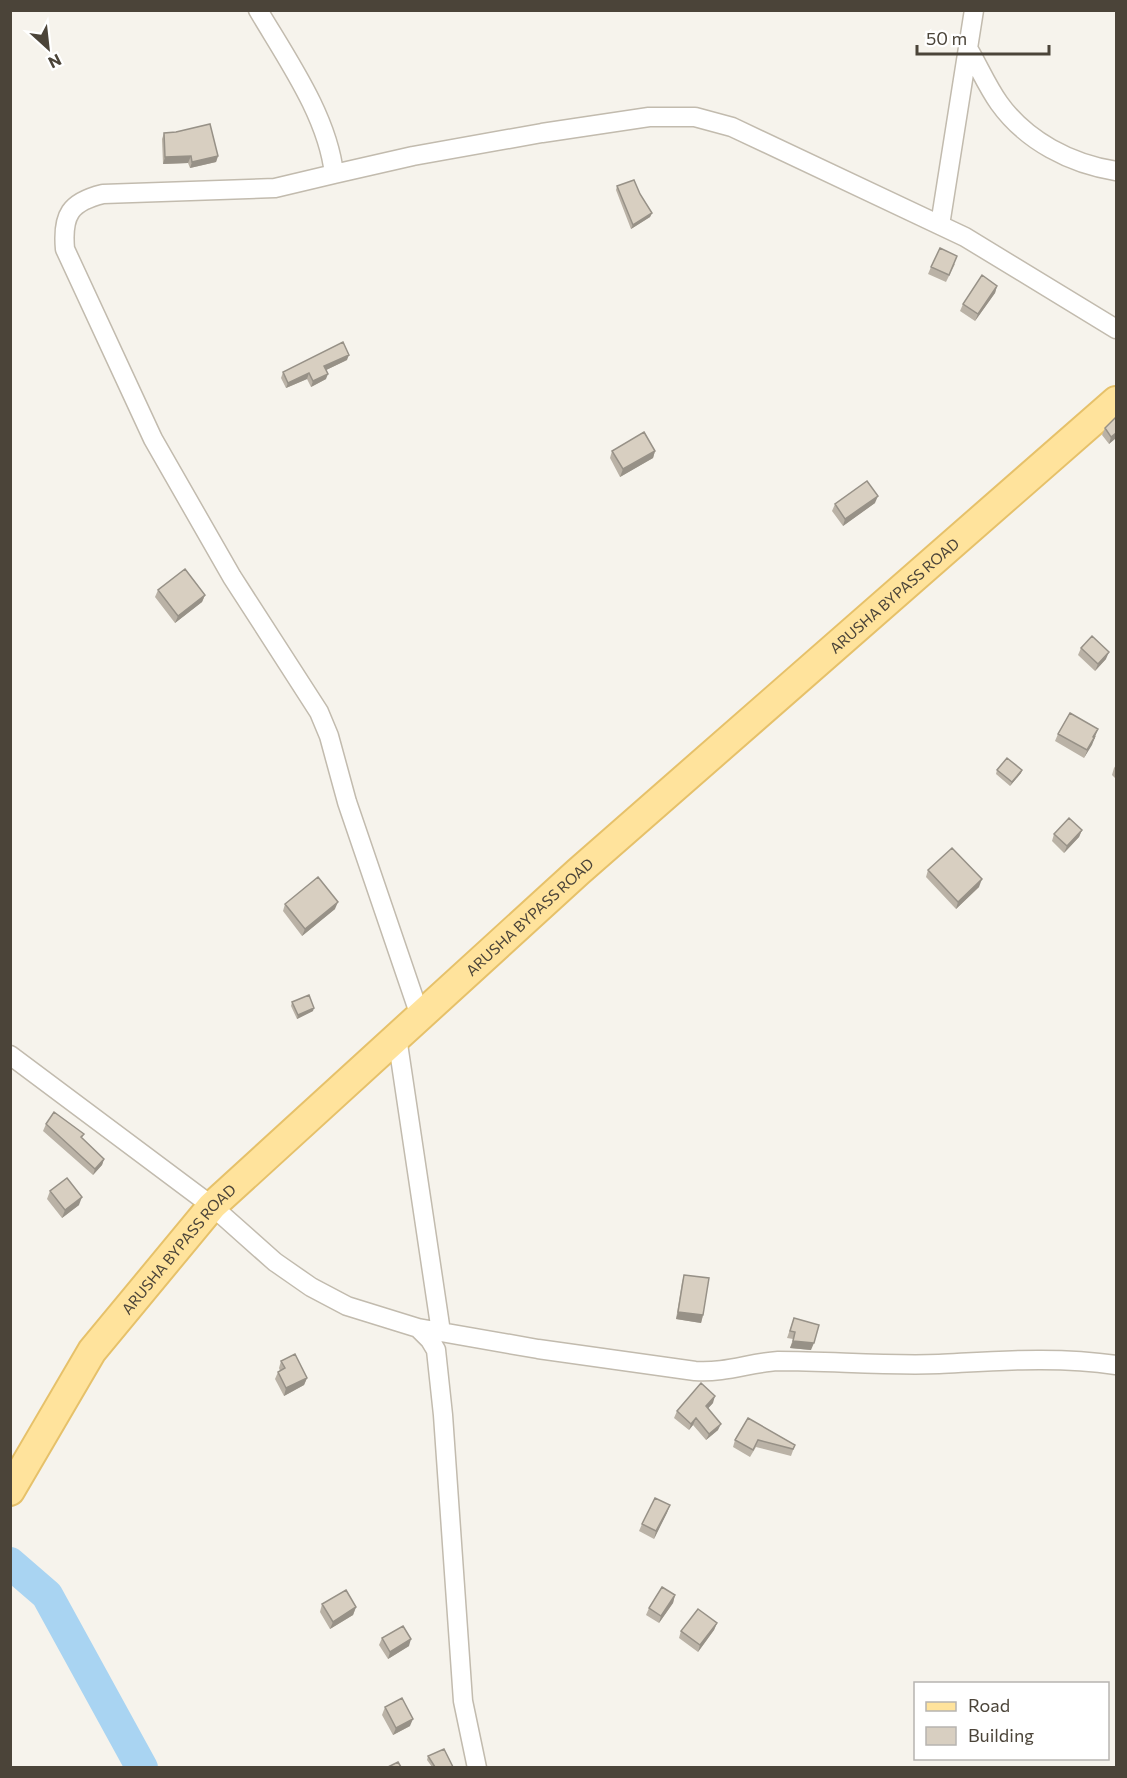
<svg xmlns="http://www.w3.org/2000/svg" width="1127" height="1778" viewBox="0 0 1127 1778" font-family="Commissioner,sans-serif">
<rect width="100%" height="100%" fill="#f6f3ec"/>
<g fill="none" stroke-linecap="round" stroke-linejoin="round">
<path stroke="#a9d4f2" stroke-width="32" d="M10,1563L47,1595L142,1768"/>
<g stroke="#c2bbae" stroke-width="21">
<path id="minor" d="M258,10C287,59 328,117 334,174L275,188L103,194C70,202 62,215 65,249L153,439L232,577L319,712L329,736L347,802L420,1016
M969,50C979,67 987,86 999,103C1026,141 1071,164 1116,171
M334,174L413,156L542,133L649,117H695L732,127L965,237L1116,329
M940,225L974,10
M397,1037L441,1332
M10,1055L212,1206L275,1262L311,1287L347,1306L418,1328L430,1340L436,1350L443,1415L463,1701L477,1768
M418,1328L538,1349L695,1371C726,1373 749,1363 778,1361C832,1361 885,1366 939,1364C998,1361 1057,1356 1116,1365"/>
</g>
<g stroke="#e6c16a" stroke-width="32">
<g id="primary">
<path id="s1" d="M10,1491L92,1351L212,1206L578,872L1116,401"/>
</g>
</g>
<use href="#minor" stroke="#fff" stroke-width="18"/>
<use href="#primary" stroke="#ffe39c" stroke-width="28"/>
</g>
<path fill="#bab2a6" d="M164,133L218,156L216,162L190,168L188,163L163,164L162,139Z
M617,186L652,213L650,217L631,229L616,190Z
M955,264L946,282L928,274L931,267Z
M997,286L995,293L975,321L960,311L963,304Z
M347,360L326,370V379L311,387L307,379L286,388L281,378L283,372Z
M1105,428L1116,438L1109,444L1102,435Z
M612,451H655L653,458L620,477L610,458Z
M875,503L843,526L832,511L835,504Z
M158,590L205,595L202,602L175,623L155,597Z
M1081,648L1106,659L1095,671L1078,655Z
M1058,734L1096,736L1084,758L1055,741Z
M1116,765V779L1112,775L1114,768Z
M997,770H1022L1021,773L1010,786L996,774Z
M1082,830L1079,837L1064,853L1052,841L1054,834Z
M928,870L979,887L956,909L926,877Z
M285,904L335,909L302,936L283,911Z
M292,1002L313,1011L297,1019L291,1006Z
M46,1124L84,1134L82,1138L104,1159L102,1165L93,1175L43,1131Z
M50,1191L79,1205L62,1218L47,1199Z
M684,1275L703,1315L701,1323L676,1319L682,1282Z
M794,1318L811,1350L790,1348L793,1339L787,1338Z
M281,1361L307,1378L304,1385L284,1396L275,1379L278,1372L280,1371L279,1368Z
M713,1403L708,1408L718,1430L706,1440L693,1425L689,1430L674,1418L677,1411Z
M748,1418L795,1445L791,1456L756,1447L750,1457L733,1447L735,1440Z
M670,1505L654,1539L639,1531L642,1524Z
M675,1595L673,1603L659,1623L646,1615L649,1608Z
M322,1604L356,1607L353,1615L330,1629L320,1612Z
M717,1623L714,1630L698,1652L679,1638L681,1631Z
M382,1638L409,1646L388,1659L379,1645Z
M385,1707L410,1726L393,1735L382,1715Z
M428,1756L453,1767H432L427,1760Z"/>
<path fill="#979187" d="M191,156L188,163L163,164L165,157Z
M218,156L216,162L190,168L192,162Z
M652,213L650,217L631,229L633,225Z
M997,286L995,293L975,321L978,314Z
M349,355L347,360L322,372L324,366Z
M309,373L307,379L286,388L288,383Z
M328,374L326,379L311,387L313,381Z
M1116,433V438L1109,444L1111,437Z
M655,451L653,458L620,477L623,469Z
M878,496L875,503L843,526L845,519Z
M205,595L202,602L175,623L178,616Z
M1109,652L1106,659L1095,671L1098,664Z
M1098,729L1092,745L1084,758L1093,737Z
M1022,770L1021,773L1010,786L1012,782Z
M1082,830L1079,837L1064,853L1067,846Z
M982,879L979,887L956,909L958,902Z
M338,902L335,909L302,936L305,929Z
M314,1008L313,1011L297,1019L298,1015Z
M104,1159L102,1165L93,1175L95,1169Z
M82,1197L79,1205L62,1218L65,1210Z
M678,1312L703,1315L701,1323L676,1319Z
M793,1341L814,1343L811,1350L790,1348Z
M307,1378L304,1385L284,1396L286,1388Z
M715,1396L713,1403L704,1413L706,1406Z
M696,1418L693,1425L689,1430L691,1424Z
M721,1424L718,1430L706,1440L709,1434Z
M670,1505L667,1513L654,1539L656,1531Z
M675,1595L673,1603L659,1623L661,1616Z
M356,1607L353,1615L330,1629L333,1622Z
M717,1623L714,1630L698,1652L700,1645Z
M411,1639L409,1646L388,1659L390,1652Z
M413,1719L410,1726L393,1735L396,1728Z"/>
<path fill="#d8cfc1" stroke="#979187" stroke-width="1.5" d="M210,124L218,156L192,162L191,156L165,157L164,133L176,132Z
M634,180L640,194L652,213L633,225L617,186Z
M940,248L957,256L949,275L931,267Z
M982,275L997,286L978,314L963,304Z
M343,342L349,355L324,366L328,374L313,381L309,373L288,383L283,372Z
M1116,417V433L1111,437L1105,428Z
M644,432L655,451L623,469L612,451Z
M867,481L878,496L845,519L835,504Z
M185,569L205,595L178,616L158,590Z
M1092,636L1109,652L1098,664L1081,648Z
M1070,713L1098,729L1093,737L1094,738L1087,750L1058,734Z
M1007,758L1022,770L1012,782L997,770Z
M1069,818L1082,830L1067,846L1054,834Z
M952,848L982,879L958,902L928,870Z
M318,877L338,902L305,929L285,904Z
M309,995L314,1008L298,1015L292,1002Z
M54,1112L84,1134L81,1137L104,1159L95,1169L46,1124Z
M67,1178L82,1197L65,1210L50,1191Z
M684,1275L709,1278L703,1315L678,1312Z
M794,1318L819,1325L814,1343L793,1341L795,1332L790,1331Z
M295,1354L307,1378L286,1388L278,1372L285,1368L281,1361Z
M701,1383L715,1396L706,1406L721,1424L709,1434L696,1418L691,1424L677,1411Z
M748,1418L795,1445L793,1449L758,1440L753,1450L735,1440Z
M655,1498L670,1505L656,1531L642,1524Z
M662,1587L675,1595L661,1616L649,1608Z
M346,1590L356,1607L333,1622L322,1604Z
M698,1609L717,1623L700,1645L681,1631Z
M403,1626L411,1639L390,1652L382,1638Z
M402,1698L413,1719L396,1728L385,1707Z
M444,1749L453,1767H435L428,1756Z
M398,1762L401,1767H388Z"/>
<g text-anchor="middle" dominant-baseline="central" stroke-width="6" stroke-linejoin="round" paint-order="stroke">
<g font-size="15" fill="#4b4439" stroke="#fff">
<text stroke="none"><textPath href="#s1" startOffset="1266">ARUSHA BYPASS ROAD</textPath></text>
<text stroke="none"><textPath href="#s1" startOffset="780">ARUSHA BYPASS ROAD</textPath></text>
<text stroke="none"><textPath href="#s1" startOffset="296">ARUSHA BYPASS ROAD</textPath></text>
</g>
</g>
<rect width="1127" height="1778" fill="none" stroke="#4b4439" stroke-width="24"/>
<rect x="914" y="1682" width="195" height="78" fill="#ffffff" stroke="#b7b4b0" stroke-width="1.5"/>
<rect x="926" y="1702" width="30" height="9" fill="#ffe39c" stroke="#b7b4b0" stroke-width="1.5"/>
<text x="968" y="1712" font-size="18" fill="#4b4439">Road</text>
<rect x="926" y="1727" width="30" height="18" fill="#d8cfc1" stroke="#b7b4b0" stroke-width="1.5"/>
<text x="968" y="1742" font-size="18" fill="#4b4439">Building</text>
<g transform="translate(48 48) rotate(153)" stroke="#ffffff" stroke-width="4.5" paint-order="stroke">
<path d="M0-4.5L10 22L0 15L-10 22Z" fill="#4b4439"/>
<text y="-9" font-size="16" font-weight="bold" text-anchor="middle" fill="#4b4439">N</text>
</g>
<path d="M917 45v9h132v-9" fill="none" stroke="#4b4439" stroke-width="3"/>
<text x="926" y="45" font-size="18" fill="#4b4439" stroke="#ffffff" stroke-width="4.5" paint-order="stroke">50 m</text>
</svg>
